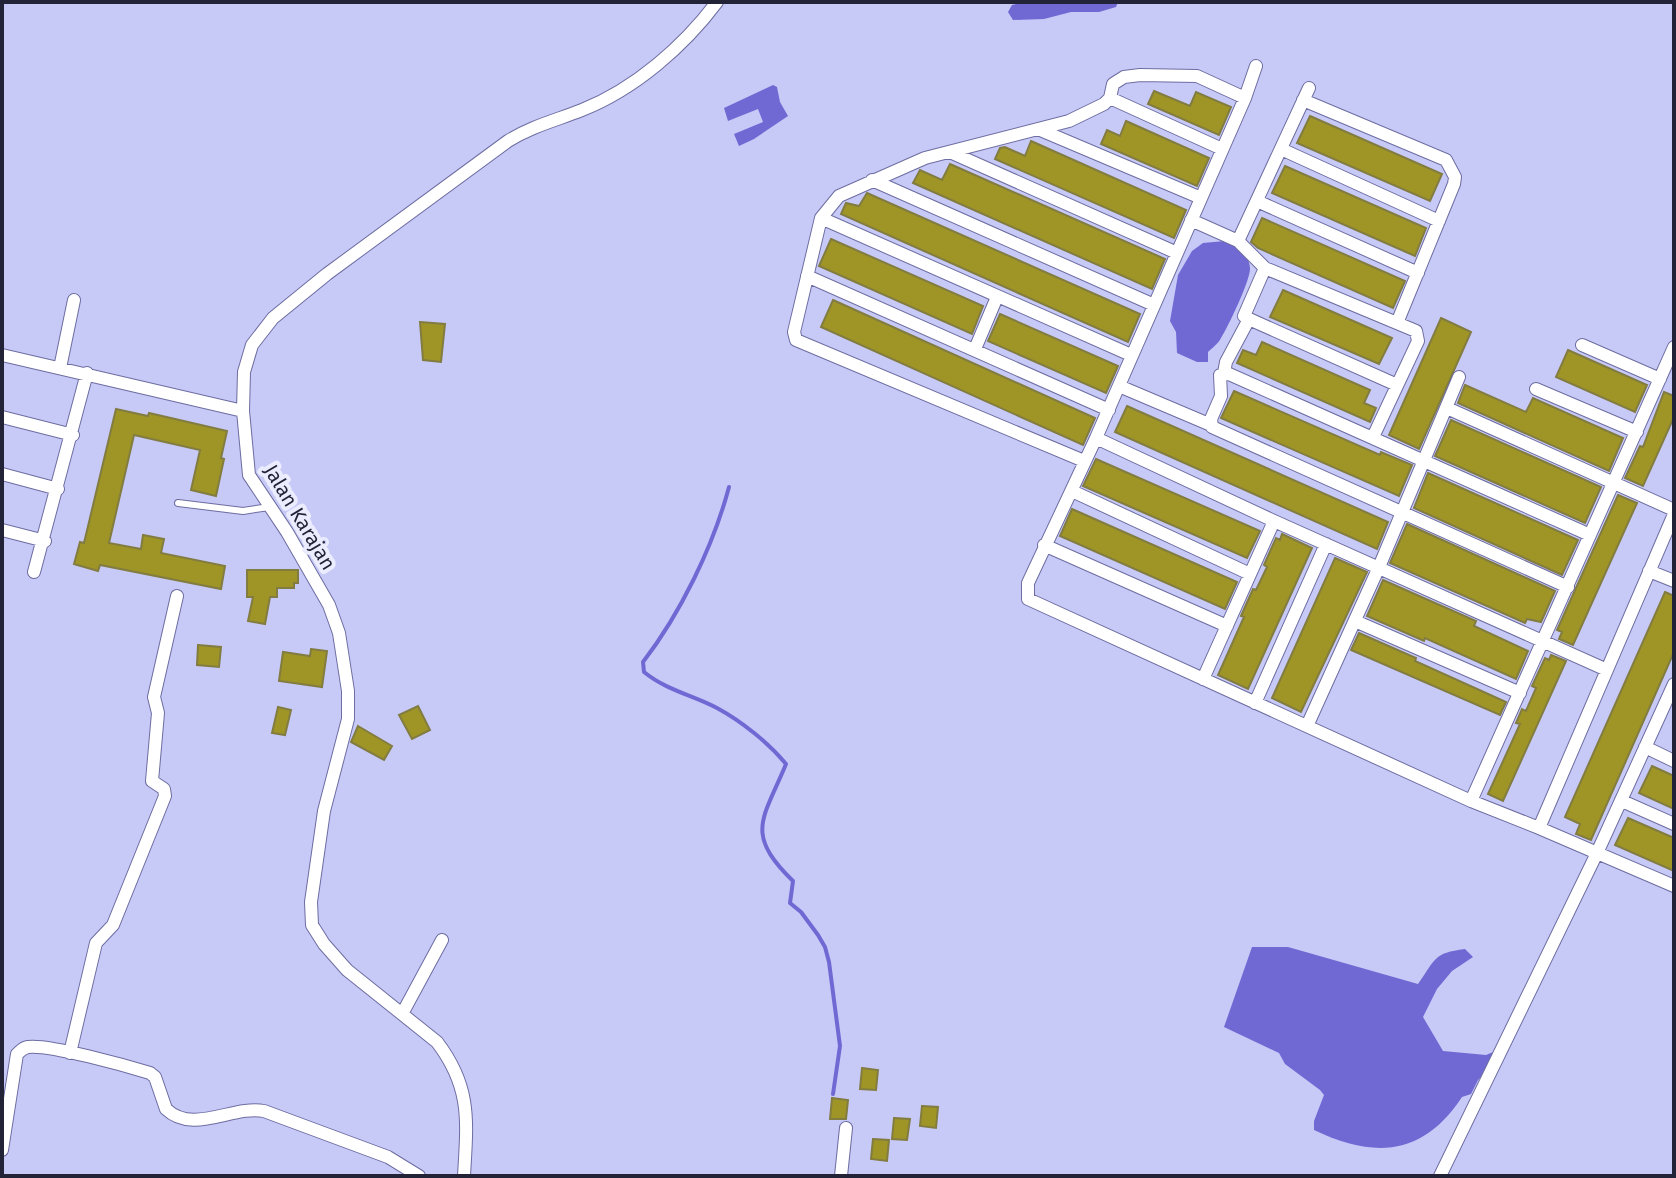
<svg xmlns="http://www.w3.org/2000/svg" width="1676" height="1178" viewBox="0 0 1676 1178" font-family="'Fira Sans',sans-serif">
<rect width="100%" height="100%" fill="#c7c9f7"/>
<path fill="#7169d3" d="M1025,2H1118L1116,7L1099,12H1071L1044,19L1013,20L1008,12L1012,5Z
M773,85L777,87L780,102L788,116L754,139L739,146L734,134L763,122L758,109L728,121L724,108Z
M1225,241C1236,247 1249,253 1250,268C1251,279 1228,327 1221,338C1218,344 1212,348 1208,352V362H1197L1177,353L1176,332L1170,321L1178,275L1192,251L1203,243Z
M1252,947H1288L1418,984C1436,959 1433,953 1465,949L1473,957L1452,971L1437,989L1423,1017L1443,1051L1486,1055L1498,1050L1502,1056L1478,1080L1471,1094L1462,1097C1423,1156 1375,1159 1314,1130V1121L1324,1095L1320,1090L1285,1064L1279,1053L1224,1027Z"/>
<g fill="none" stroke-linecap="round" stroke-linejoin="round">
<path stroke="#7169d3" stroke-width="4" d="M729,487C713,547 680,614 643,662L644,672C666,690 692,695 717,708C741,721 769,743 786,764C763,820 744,833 793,881L790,903L801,912L818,935L825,947L829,962L840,1046L833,1094"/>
</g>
<path fill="#9f9526" stroke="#827c41" stroke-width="2" d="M1154,91L1190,106L1196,92L1231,107L1219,135L1148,104Z
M1310,116L1442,174L1430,201L1297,143Z
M1126,121L1209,158L1197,186L1101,144L1107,130L1120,136Z
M1031,141L1186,210L1174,238L995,159L1000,148L1005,147L1025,156Z
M950,164L1165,259L1152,289L913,183L920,170L942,180Z
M1285,166L1426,228L1415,256L1272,193Z
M867,193L1140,314L1128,342L841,214L846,203L859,206Z
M1262,218L1405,281L1393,308L1258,248L1251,242Z
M831,239L983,306L972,334L819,266Z
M1283,290L1392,338L1379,364L1270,317Z
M833,300L1095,418L1083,445L821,327Z
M1000,314L1118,366L1106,393L988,341Z
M1441,318L1471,332L1419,449L1389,435Z
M420,322L445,324L441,362L423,360Z
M1262,342L1370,390L1364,403L1376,408L1370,422L1237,363L1243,350L1256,355Z
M1568,350L1647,385L1635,412L1556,377Z
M1465,385L1526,412L1533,398L1623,438L1609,471L1458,403Z
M1234,391L1380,455L1381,452L1412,465L1399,496L1221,418Z
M1664,392L1674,396V417L1643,486L1625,478L1640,446L1643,447Z
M1127,406L1388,522L1377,549L1115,432Z
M116,409L148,416L149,413L227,431L221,458L224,459L216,496L191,490L200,450L134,435L109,543L141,549L143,535L164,539L161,553L225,566L221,589L100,565L98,571L74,564L80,542L84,543Z
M1451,420L1601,487L1585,523L1435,456Z
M1096,459L1260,531L1247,558L1083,486Z
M1428,473L1578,540L1562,575L1414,508Z
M1618,495L1637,503L1573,645L1559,639L1562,632L1557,630Z
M1072,509L1237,582L1225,609L1060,536Z
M1407,524L1555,591L1541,622L1527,619L1525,623L1390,563Z
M1282,534L1312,548L1248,689L1218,675L1244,617L1241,616L1253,589L1256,590L1267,567L1264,565L1276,538L1280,540Z
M1335,558L1367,572L1301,712L1272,698Z
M247,570H298V583H294V588H277V597H270L265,624L248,621L253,597H247Z
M1383,580L1476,621L1474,626L1528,651L1516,679L1425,638L1424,641L1367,616Z
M1665,592L1674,596V652L1591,840L1576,834L1580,824L1565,817Z
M1359,633L1416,658L1415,661L1506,702L1500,715L1351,650Z
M198,645L221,647L219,667L197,665Z
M311,649L327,651L322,687L279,681L283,652L310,656Z
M1551,655L1566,661L1503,801L1488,794L1520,724L1516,723L1522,709L1526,711L1536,688L1532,686L1545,658L1549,660Z
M418,706L430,730L412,739L399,715Z
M278,707L291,710L285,735L272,733Z
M358,726L392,746L384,760L351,742Z
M1652,766L1674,776V809L1639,793Z
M1628,818L1674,838V871L1615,845Z
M862,1068L878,1070L876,1090L860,1089Z
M832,1098L848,1100L846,1119H830Z
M922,1106L938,1107L936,1128L920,1126Z
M894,1118L910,1119L907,1140L892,1139Z
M873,1139L889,1140L887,1161L871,1159Z"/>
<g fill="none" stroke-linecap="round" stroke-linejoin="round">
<g stroke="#6d6da1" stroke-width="8">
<path id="lane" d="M178,503L243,511L269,507"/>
</g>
<g stroke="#6d6da1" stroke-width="14">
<path id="street" d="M1256,66L1245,98L1096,438L1274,521L1607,670
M1110,98L1222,149
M1303,100L1446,160L1455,177L1454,184L1397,323
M1038,129L1201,198
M1281,149L1439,221
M950,152L1177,253
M872,180L1154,305
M1257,201L1418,273
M821,218L1131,355
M1191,220L1238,241L1265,268L1416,331L1418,341L1373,437
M1238,241L1309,88
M807,276L1109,410
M1249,319L1397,385
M1582,345L1660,379
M975,349L997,297
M2,355L243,411
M60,368L74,300
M1224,373L1226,362L1249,319L1244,316L1265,268
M1119,386L1211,425
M1536,389L1637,432
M1447,408L1674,510
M2,417L73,435
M1096,438L1028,583V599L1471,801L1674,347
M1084,461L796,340L794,332L821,218L839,196L925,158L1069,121L1104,104L1110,98L1113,84L1124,77L1140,75L1197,76L1245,98
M2,474L58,489
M1072,491L1250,574
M1674,514L1539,828L1674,886
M2,530L45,541
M1044,545L1227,626
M1649,571L1674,581
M34,572L87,373
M1568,587L1212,427L1211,419L1221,396L1220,375L1229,374L1590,535
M1355,621L1520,693
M1203,679L1274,521
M1255,703L1326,544
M1307,726L1379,567L1459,377
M1645,747L1674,761
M1471,801L1539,828
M1622,801L1674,824
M402,1014L442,940
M70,1053L96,943L113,925L165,796L164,789L152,781L158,713L154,697L177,596
M2,1150L17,1054C21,1051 22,1048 28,1047C49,1044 127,1066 150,1073L155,1077L166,1109C193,1135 233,1105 264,1111L388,1157L419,1176
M464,1176C467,1122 472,1088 437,1042L347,970L324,944L312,925L311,902L324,811L348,719V691L339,633L329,605L287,532L249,475L243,411L244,372L252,345L273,318L327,274L508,141C532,126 557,120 582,110C635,89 684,46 717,2
M841,1176L846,1128
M1440,1176L1597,853L1674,684"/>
</g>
<use href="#lane" stroke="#fff" stroke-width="6"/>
<use href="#street" stroke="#fff" stroke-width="12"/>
</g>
<g text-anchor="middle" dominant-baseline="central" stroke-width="8" stroke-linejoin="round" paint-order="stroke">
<g font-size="20" fill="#232338" stroke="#ebecfe">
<text transform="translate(300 517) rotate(59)">Jalan Karajan</text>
</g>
</g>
<rect width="1676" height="1178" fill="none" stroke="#232338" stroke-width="8"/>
</svg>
